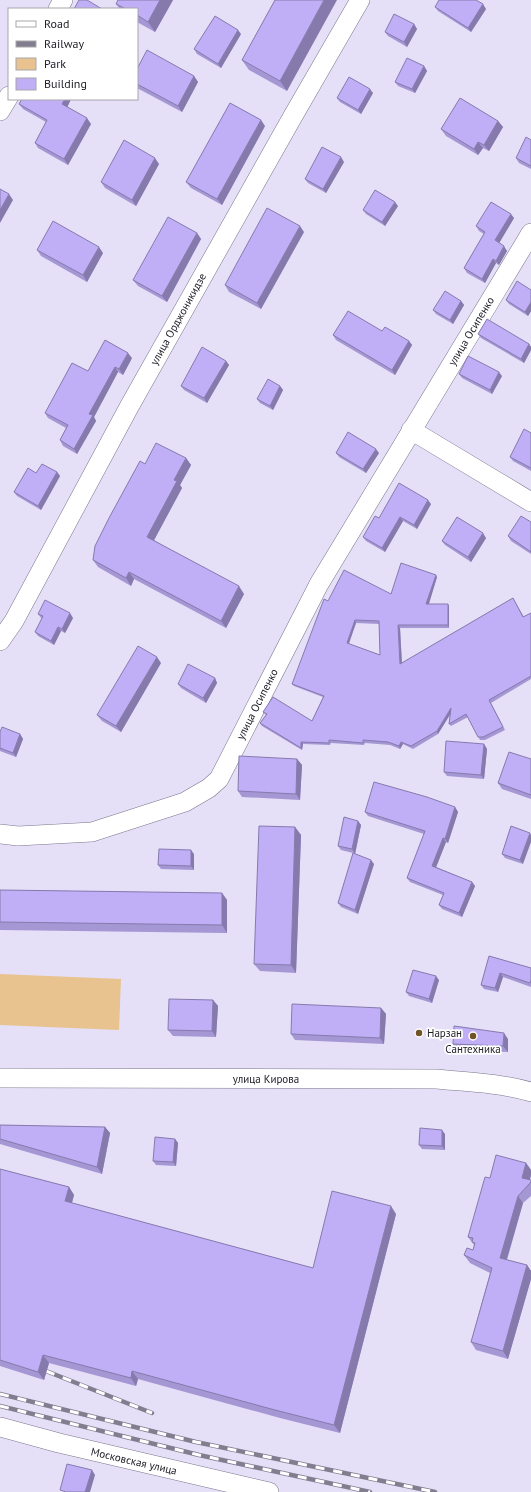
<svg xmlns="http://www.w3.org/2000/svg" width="531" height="1492" viewBox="0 0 531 1492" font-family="'PT Sans',sans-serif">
<rect width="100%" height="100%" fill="#e5dff8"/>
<path fill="#e8c38f" d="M0,974L121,979L119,1030L0,1025Z"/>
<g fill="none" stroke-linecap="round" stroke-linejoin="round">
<g stroke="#7b768c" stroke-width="20">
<path id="minor" d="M58,9L63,0
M0,111L9,96
M411,430L531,502
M0,641L14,621L129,407L293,116L360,0
M0,834L18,836L92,832L185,802L209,788L219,779L319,584L531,233
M0,1078L436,1079C468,1082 500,1083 531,1092
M0,1427L59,1443L269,1492"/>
</g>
<use href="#minor" stroke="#fff" stroke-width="19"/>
<g stroke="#827e8f" stroke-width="4.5">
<path id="rail" d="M46,1371L152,1413
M0,1394L196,1442L435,1492
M0,1406L199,1455L370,1492"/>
</g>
<use href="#rail" stroke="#fff" stroke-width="3" stroke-dasharray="9" stroke-linecap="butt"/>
</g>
<path fill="#a596d4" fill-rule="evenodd" d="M118,0H173L155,32L137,22V9H120L116,4Z
M275,0L287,91L249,70L242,60Z
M435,7L486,9L471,32L438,11Z
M414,24L417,29L407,47L388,36L385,32Z
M241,34L221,68L197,54L194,49Z
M424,66L427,71L415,93L398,86L395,82Z
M137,69L194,76L198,82L182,112L137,88Z
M373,93L361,114L340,102L337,98Z
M22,99H71L67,107L91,124L68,165L38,148L35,143L46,122L23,109L19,104Z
M498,121L503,127L489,151L483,148L478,155L446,136L441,129Z
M265,126L222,205L191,188L186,182Z
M531,140V169L519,163L516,158Z
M344,162L326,193L308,183L305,179Z
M159,164L136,206L105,188L101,182Z
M398,206L385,226L366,214L363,210Z
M514,218L499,243L507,251L499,265L496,263L485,283L467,273L464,268L484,234L479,231L476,226Z
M304,232L261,309L229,292L225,285Z
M197,233L201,239L167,302L138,286L133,280Z
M37,250L103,253L87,282L41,256Z
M531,290V311L528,316L509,304L506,300Z
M461,301L464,305L453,324L436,314L433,310Z
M382,331L409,341L412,345L395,375L336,340L333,335Z
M478,334L529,344L531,347V350L524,363L481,338Z
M132,358L123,375L118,372L94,417L96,421L77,454L63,446L60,440L66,428L48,418L45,413L88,371Z
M226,361L229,365L207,403L184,390L181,386Z
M459,374L502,376L492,394L462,378Z
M280,386L283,390L273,410L260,403L257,399Z
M531,433V471L513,461L510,457Z
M336,453H379L366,473L339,457Z
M186,458L191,465L180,485L182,488L154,540L244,594L226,628L134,579L131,586L98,567L93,560L145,464Z
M57,472L60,476L41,510L17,496L14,492L36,473Z
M431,504L417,529L403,521L385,552L366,541L363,537L379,518Z
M531,522V554L511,541L508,536Z
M486,538L471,562L445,545L442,541Z
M437,577L429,604L449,606V628H400L402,663L513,598L524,617L531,613V679L491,703L505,730L485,740H480L468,717L451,726L449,724L450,715L438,734L413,749L403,744L400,749L390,745L365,743L364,745L331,743L330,745L303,744L302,750L262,726L260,723L266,715L263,712L312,721L323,697L294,686L292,684L328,601L391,594ZM356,623L379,624L380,655L349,644Z
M38,614L73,618L65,633L61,631L54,645L38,636L35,632L42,619Z
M161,663L121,732L102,721L97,715Z
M215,678L217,683L206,703L181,688L178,684Z
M0,732L20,734L23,739L16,757L0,751Z
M484,744L487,749L484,779L447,776L444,772Z
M297,759L302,765L300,800L242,797L238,791Z
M531,759V799L502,789L498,783Z
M455,807L458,812L448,843L446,842L436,867L472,882L475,886L462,917L442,909L439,905L443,895L410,882L407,878L424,834L368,816L365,812Z
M358,821L361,825L355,854L374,864L358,914L341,907L338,903L353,853L341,850L338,846Z
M511,826L523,864L505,858L502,854Z
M295,827L301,835L296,973L260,971L254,964Z
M194,854V870L161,869L158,865Z
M0,890L222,893L227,900V933L0,930Z
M489,956L531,968V987L503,977L498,992L484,989L481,985Z
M439,980L432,1003L409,996L406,992Z
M213,1000L218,1006L216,1037L173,1036L168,1030Z
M381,1008L386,1014L384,1044L295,1040L291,1034Z
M508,1039V1052L457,1050L453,1044Z
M0,1125L105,1127L110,1133L102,1174L0,1144Z
M445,1134V1150L422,1149L419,1145Z
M175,1139L178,1143L176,1166L156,1165L153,1161Z
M526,1163L531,1170V1175L530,1180H531V1196L523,1203L507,1260L527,1265L531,1271V1279L508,1359L476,1350L471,1342L490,1273L470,1263L464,1255L473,1250L474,1245L468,1237L490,1178Z
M0,1169L69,1187L74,1195L72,1203L313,1268L396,1214L340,1433L280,1418L138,1379L136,1386L49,1363L44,1380L0,1366Z"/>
<path fill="#867aad" d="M160,0H173L155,32L148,22Z
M324,0H337L287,91L280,81Z
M483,4L486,9L471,32L468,28Z
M414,24L417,29L407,47L404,42Z
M238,30L241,34L221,68L218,64Z
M424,66L427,71L415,93L412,89Z
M194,76L198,82L182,112L178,106Z
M370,89L373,93L361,114L358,110Z
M65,99H71L66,110L62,104Z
M87,118L91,124L68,165L64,159Z
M261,120L265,126L222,205L217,199Z
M498,121L503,127L489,151L484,145Z
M478,142L483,148L478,155L474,149Z
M341,157L344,162L326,193L323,189Z
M155,158L159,164L136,206L132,200Z
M9,194L13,200L0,223V210Z
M395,202L398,206L385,226L382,222Z
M511,214L514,218L498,245L495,240Z
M300,226L304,232L261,309L257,303Z
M197,233L201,239L167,302L162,296Z
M504,246L507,251L499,265L496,261Z
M99,247L103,253L87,282L83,275Z
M493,259L496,263L485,283L482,279Z
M461,301L464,305L453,324L450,320Z
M531,302V311L528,316L525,312Z
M409,341L412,345L395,375L392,370Z
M529,344L531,347V350L524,363L521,359Z
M128,353L132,358L123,375L119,369Z
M226,361L229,365L207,403L204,398Z
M115,367L118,372L94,417L96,421L77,454L74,449L89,414Z
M499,372L502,376L492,394L490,390Z
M280,386L283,390L273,410L270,406Z
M376,449L379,453L366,473L363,469Z
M186,458L191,465L180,485L182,488L152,544L147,537L174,480Z
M57,472L60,476L41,510L38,506Z
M428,500L431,504L417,529L414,525Z
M400,517L403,521L385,552L382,548Z
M483,533L486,538L471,562L468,557Z
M129,572L134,579L131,586L126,578Z
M436,575L437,577L428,606L426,604Z
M239,586L244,594L226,628L221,621Z
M448,604L449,606V628L448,625Z
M70,613L73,618L65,633L62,629Z
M355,620L356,623L348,645L347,643Z
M398,625L400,628L402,667L400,664Z
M58,627L61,631L54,645L51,641Z
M157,657L161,663L121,732L116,726Z
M215,678L217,683L206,703L203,698Z
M451,708L452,711L438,734L437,731Z
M20,734L23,739L16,757L13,753Z
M301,742L303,744L302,750L301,748Z
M401,742L403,744L400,749L399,746Z
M484,744L487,749L484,779L481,775Z
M297,759L302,765L300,800L296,794Z
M455,807L458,812L448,843L445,839Z
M358,821L361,825L355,854L352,849Z
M295,827L301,835L296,973L291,965Z
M530,833L531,835V842L523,864L520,860Z
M443,838L446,842L435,870L432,866Z
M191,850L194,854V870L191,866Z
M371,860L374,864L358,914L355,910Z
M472,882L475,886L462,917L459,913Z
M222,893L227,900V933L222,925Z
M500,973L503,977L498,992L495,988Z
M436,976L439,980L432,1003L429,999Z
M213,1000L218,1006L216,1037L212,1031Z
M381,1008L386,1014L384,1044L380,1038Z
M504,1033L508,1039V1052L503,1046Z
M105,1127L110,1133L102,1174L97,1167Z
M442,1130L445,1134V1150L442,1146Z
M175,1139L178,1143L176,1166L173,1162Z
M526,1163L531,1170V1175L528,1186L522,1178Z
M69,1187L74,1195L70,1209L65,1201Z
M518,1196L523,1203L505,1265L500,1258Z
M391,1206L396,1214L340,1433L334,1425Z
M527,1265L531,1271V1279L508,1359L503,1351Z
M43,1355L49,1363L44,1380L38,1372Z
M132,1371L138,1379L136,1386L131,1378Z
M92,1470L95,1475L90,1492H85Z"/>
<path fill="#c0aff7" stroke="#867aad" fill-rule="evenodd" d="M79,0H87L102,9H74Z
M118,0H160L148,22L137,15V9H126L116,4Z
M275,0H324L280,81L242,60Z
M439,0H476L483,4L468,28L435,7Z
M394,14L414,24L404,42L385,32Z
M215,16L238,30L218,64L194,49Z
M147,50L194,76L178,106L137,84V69Z
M407,58L424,66L412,89L395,82Z
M349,77L370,89L358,110L337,98Z
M460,98L498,121L484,145L478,142L474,149L441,129Z
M22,99H65L62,104L87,118L64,159L35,143L47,120L19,104Z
M230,103L261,120L217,199L186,182Z
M526,137L531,140V166L516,158Z
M124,140L155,158L132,200L101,182Z
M322,147L341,157L323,189L305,179Z
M0,189L9,194L0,210Z
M375,190L395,202L382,222L363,210Z
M491,202L511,214L495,240L504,246L496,261L493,259L482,279L464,268L485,232L476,226Z
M267,208L300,226L257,303L225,285Z
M168,217L197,233L162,296L133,280Z
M53,221L99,247L83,275L37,250Z
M517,281L531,290V302L525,312L506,300Z
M445,291L461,301L450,320L433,310Z
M348,311L382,331L385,327L409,341L392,370L333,335Z
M487,319L529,344L521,359L478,334Z
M105,340L128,353L119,369L115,367L89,414L93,415L74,449L60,440L68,425L45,413L72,363L88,371Z
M202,347L226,361L204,398L181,386Z
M468,356L499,372L490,390L459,374Z
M268,379L280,386L270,406L257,399Z
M524,429L531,433V468L510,457Z
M348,432L376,449L363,469L336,453Z
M156,443L186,458L174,480L177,481L147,537L239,586L221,621L129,572L126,578L93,560L95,546L109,518L140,461L145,464Z
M42,464L57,472L38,506L14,492L28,468L36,473Z
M399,483L428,500L414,525L400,517L382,548L363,537L375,516L379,518Z
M521,516L531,522V552L508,536Z
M457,517L483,533L468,557L442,541Z
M401,563L436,575L426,604H448V625H398L400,664L513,598L523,617L531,613V676L489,700L503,727L483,737H478L466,714L449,724L451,708L437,731L411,746L401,742L399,746L388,742L363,740V743L329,740V743L301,742V748L260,723L267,714L263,712L273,697L312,721L324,696L292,684L324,599L328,601L344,570L391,594ZM355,620L379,621L380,655L347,643Z
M45,600L70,613L62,629L58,627L51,641L35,632L43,616L38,614Z
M138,646L157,657L116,726L97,715Z
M188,664L215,678L203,698L178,684Z
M2,727L20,734L13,753L0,748V732Z
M446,741L484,744L481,775L444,772Z
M509,752L531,759V795L498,783Z
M239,756L297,759L296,794L238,791Z
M374,782L427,797L455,807L445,839L443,838L432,866L472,882L459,913L439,905L444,893L407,878L425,831L365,812Z
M344,817L358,821L352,849L338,846Z
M259,826L295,827L291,965L254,964Z
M511,826L530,833L520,860L502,854Z
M159,849L191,850V866L158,865Z
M353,853L371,860L355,910L338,903Z
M0,890L222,893V925L0,922Z
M489,956L531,968V980L530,983L500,973L495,988L481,985Z
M413,970L436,976L429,999L406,992Z
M169,999L213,1000L212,1031L168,1030Z
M292,1004L381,1008L380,1038L291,1034Z
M454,1026L504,1033L503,1046L453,1044Z
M0,1125L105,1127L97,1167L0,1139Z
M420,1128L442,1130V1146L419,1145Z
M155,1137L175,1139L173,1162L153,1161Z
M496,1155L526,1163L522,1178L531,1180V1182L518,1196L500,1258L527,1265L503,1351L471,1342L492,1268L464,1255L467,1248L473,1250L475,1243L472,1242L473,1238L468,1237L485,1177L490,1178Z
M0,1169L69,1187L65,1201L313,1268L332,1191L391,1206L334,1425L275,1410L132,1371L131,1378L43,1355L38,1372L0,1360Z
M67,1464L92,1470L85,1492H66L60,1490Z"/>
<g fill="#705327" stroke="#fff" stroke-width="1.5">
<circle cx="419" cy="1033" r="4"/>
<circle cx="473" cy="1036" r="4"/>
</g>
<g text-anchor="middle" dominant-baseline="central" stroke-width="3.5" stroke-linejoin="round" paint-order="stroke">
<g font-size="11" fill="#23212a" stroke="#fff">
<text transform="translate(178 319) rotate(-61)">улица Орджоникидзе</text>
<text transform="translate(471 331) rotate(-59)">улица Осипенко</text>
<text transform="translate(257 704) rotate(-63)">улица Осипенко</text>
<text x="266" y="1079">улица Кирова</text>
<text transform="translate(134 1461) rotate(13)">Московская улица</text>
</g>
<g font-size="11" fill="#23212a" stroke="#fff" text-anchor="start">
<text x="427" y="1033">Нарзан</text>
<text x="473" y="1049" text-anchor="middle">Сантехника</text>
</g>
</g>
<rect x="8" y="8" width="130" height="92" fill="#ffffff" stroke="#a7a6aa"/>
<rect x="16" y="21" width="20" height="6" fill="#ffffff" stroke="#a7a6aa"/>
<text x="44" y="28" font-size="12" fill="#23212a">Road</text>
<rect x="16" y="41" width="20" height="6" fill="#827e8f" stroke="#a7a6aa"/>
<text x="44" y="48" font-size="12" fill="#23212a">Railway</text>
<rect x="16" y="58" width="20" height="12" fill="#e8c38f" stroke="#a7a6aa"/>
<text x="44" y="68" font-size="12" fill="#23212a">Park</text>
<rect x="16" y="78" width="20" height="12" fill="#c0aff7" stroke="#a7a6aa"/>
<text x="44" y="88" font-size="12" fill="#23212a">Building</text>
</svg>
